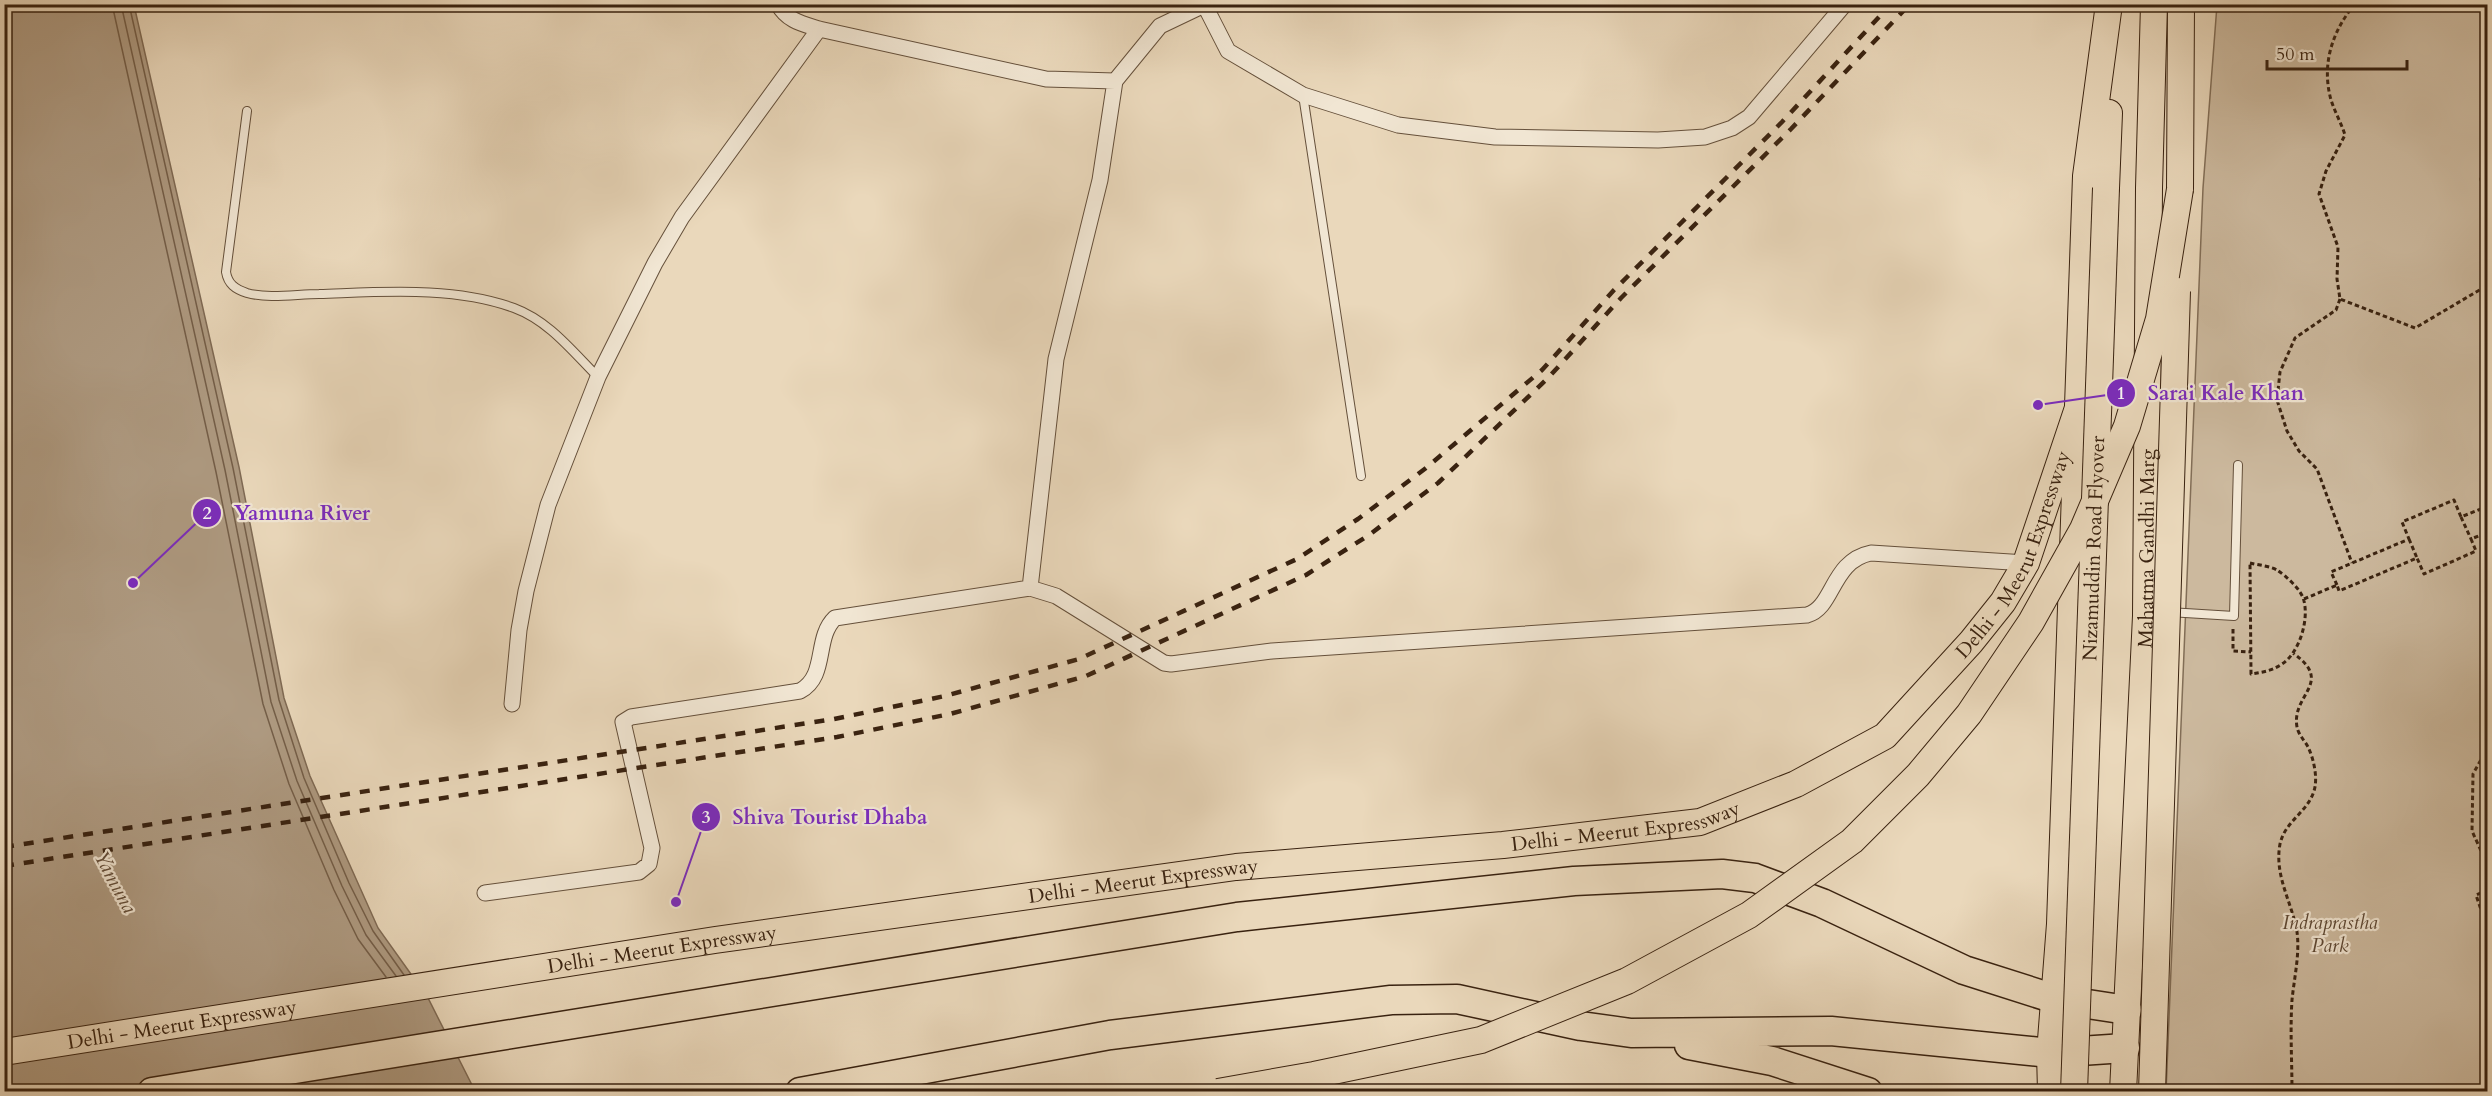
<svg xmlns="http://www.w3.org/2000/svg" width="2492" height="1096" viewBox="0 0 2492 1096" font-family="Cardo,serif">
<rect width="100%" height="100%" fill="#ead8bb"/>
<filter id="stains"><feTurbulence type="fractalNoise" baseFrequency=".00333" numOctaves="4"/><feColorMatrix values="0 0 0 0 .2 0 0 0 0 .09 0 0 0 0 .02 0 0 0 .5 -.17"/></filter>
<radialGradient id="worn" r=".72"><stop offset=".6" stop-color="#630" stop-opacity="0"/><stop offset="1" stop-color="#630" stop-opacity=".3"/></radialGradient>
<path fill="#ccb99e" stroke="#826e57" stroke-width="1.5" d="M2217,5H2487V1091L2166,1092L2203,188Z"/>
<path fill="#ae9a81" stroke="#7f6a54" stroke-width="1.5" d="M5,5H134L239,467L284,698L310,776L378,928L428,998L475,1091L5,1092Z"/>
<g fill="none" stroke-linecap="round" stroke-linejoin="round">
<path stroke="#745e48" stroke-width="1.5" d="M112,4L216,472L263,704L289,784L334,890L358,939L386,977
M121,4L225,470L271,702L297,781L342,886L366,935L396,976
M129,4L233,468L279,700L304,778L349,883L373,931L404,975"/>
<g stroke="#65503b" stroke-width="10">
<path id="service" d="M1303,95L1361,476
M247,111L226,272C228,284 235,289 247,293C269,299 297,294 319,294C382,292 454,286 514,308C549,321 572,351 598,377
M2169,612L2234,616L2238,465"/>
</g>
<g stroke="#65503b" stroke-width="17">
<path id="minor" d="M778,4C787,21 803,24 819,29L1046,79L1115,81
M1204,4L1228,51L1303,95L1398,125L1495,137L1658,140L1705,137L1732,128L1749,117L1845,4
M1030,588L1056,359L1100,180L1115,81L1160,26L1204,5
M512,704L519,630L526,591L548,505L598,377L655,263L682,217L819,29
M485,893L639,872L649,864L652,848L623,722L631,717L800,691C828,676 814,638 835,618L1030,588L1056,596L1164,663L1171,664L1272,651L1807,615C1834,608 1831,561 1871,553L2026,563"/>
</g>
<g stroke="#392210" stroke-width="28">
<g id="trunk">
<path d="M2106,188L2109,113"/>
<path d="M2180,189L2181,4"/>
<path id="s1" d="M4,1052L715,940L1236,867L1503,845L1700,822L1796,784L1885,736L1971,642L2003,602L2026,563L2078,408"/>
<path d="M2051,1092L2050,1053L2060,924L2086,176L2109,4"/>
<path id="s2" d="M2123,1092L2146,616L2149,188L2154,4"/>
</g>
</g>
<g stroke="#392210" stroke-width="31">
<path id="motorway" d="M1689,1045L1772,1061L1868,1092
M152,1092L1237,917L1574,881L1722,874L1755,878L1822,903L1964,970L2055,999L2127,1010
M800,1092L1110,1035L1391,1000L1457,999L1581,1026L1631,1033L1831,1031L2050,1053L2125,1048"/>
</g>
<path stroke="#392210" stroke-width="3" stroke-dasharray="4.5 3" stroke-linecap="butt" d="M2355,4C2333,30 2322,62 2330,96C2333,109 2341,122 2345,135L2326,171L2319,194L2338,247L2337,279L2340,299L2415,328L2488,285
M2488,155L2481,179L2488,221
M2340,299L2336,310L2295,338L2280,372L2277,400L2287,431L2299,451L2317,469L2352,563
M2461,517L2471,539
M2409,539L2417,558
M2250,563C2258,565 2270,566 2277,570C2286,576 2302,590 2304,601C2309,621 2299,653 2282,664C2272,671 2263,672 2251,674Z
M2337,585L2331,572L2409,539L2402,522L2454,500L2461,517L2488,506
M2304,599L2337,585L2339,591L2417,558L2424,574L2476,551L2471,539L2488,532
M2488,614V627
M2233,629V651L2251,652
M2488,747L2473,774L2472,831L2488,866
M2488,890L2476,895L2488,930
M2292,1092C2292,1061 2290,1030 2292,1000C2294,979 2300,954 2297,932C2292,902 2274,876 2280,844C2285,821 2307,813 2314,791C2318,779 2314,759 2308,747C2305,741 2298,734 2297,727C2291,694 2335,683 2293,653"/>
<use href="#service" stroke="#f1e6d3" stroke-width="8"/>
<use href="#minor" stroke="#f1e6d3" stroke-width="15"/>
<use href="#trunk" stroke="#ead8bb" stroke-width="26"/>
<use href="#motorway" stroke="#ead8bb" stroke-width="28"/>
<path stroke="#392210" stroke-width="4.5" stroke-dasharray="10 10" stroke-linecap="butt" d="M4,847L834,719L945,696L1079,659L1297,559L1358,519L1426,468L1542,370L1614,290L1782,122L1891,4
M4,866L837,737L950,714L1086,676L1306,575L1369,535L1438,483L1548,378L1621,298L1791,129L1908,6"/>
<g stroke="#392210" stroke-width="28" stroke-linecap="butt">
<g id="trunk-bridge">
<path d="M1218,1092L1314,1075L1481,1040L1627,981L1749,915L1852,841L1918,775L1969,714L2031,622L2083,529L2127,426L2159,319L2180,189"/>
<path id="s3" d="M2074,1092L2106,188"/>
<path d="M2152,1092L2177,291"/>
</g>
</g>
<use href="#trunk-bridge" stroke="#ead8bb" stroke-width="26"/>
</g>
<g text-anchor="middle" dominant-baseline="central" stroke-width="4.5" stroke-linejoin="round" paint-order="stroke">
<g font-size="20" fill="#392210" stroke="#f1e6d3">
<text stroke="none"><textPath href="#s3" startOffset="544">Nizamuddin Road Flyover</textPath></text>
<text stroke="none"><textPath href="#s2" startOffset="544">Mahatma Gandhi Marg</textPath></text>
<text stroke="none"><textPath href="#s1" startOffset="2142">Delhi - Meerut Expressway</textPath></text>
<text stroke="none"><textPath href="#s1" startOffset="1638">Delhi - Meerut Expressway</textPath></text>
<text stroke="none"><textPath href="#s1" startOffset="1152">Delhi - Meerut Expressway</textPath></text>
<text stroke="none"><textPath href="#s1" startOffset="666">Delhi - Meerut Expressway</textPath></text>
<text stroke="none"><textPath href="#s1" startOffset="180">Delhi - Meerut Expressway</textPath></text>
</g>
<g font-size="20" font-style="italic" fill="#5e4834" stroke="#f1e6d3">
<text x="2330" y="922">Indraprastha<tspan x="2330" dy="23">Park</tspan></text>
</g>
<g font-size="21" font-style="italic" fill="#624c38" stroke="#f1e6d3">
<text transform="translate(115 882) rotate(62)">Yamuna</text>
</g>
</g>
<path fill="none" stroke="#7b2cbf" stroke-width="2" d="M2038 405L2121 393M133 583L207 513M676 902L706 817"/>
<g fill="#7b2cbf" stroke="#f1e6d3" stroke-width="2">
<circle cx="2038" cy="405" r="6"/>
<circle cx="133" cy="583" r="6"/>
<circle cx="676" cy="902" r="6"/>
<circle cx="2121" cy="393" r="15"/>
<circle cx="207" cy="513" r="15"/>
<circle cx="706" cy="817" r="15"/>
</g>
<g font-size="18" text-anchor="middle" font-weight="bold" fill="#fff">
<text x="2121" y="399">1</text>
<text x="207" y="519">2</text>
<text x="706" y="823">3</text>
</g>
<g font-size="21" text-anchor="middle" font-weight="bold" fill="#7b2cbf" stroke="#f1e6d3" stroke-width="4.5" stroke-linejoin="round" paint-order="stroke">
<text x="2226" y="400">Sarai Kale Khan</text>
<text x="302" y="520">Yamuna River</text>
<text x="830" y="824">Shiva Tourist Dhaba</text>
</g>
<rect width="2492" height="1096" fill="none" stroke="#ead8bb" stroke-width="24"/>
<rect x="6" y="6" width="2480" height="1084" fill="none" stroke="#392210" stroke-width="3"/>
<rect x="12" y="12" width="2468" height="1072" fill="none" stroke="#392210" stroke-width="1.5"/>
<path d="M2267 60v9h140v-9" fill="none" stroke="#392210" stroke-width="3"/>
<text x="2276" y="60" font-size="18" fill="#392210" stroke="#f1e6d3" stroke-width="4.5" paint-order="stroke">50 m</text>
<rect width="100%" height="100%" filter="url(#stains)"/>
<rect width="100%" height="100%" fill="url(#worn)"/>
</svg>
